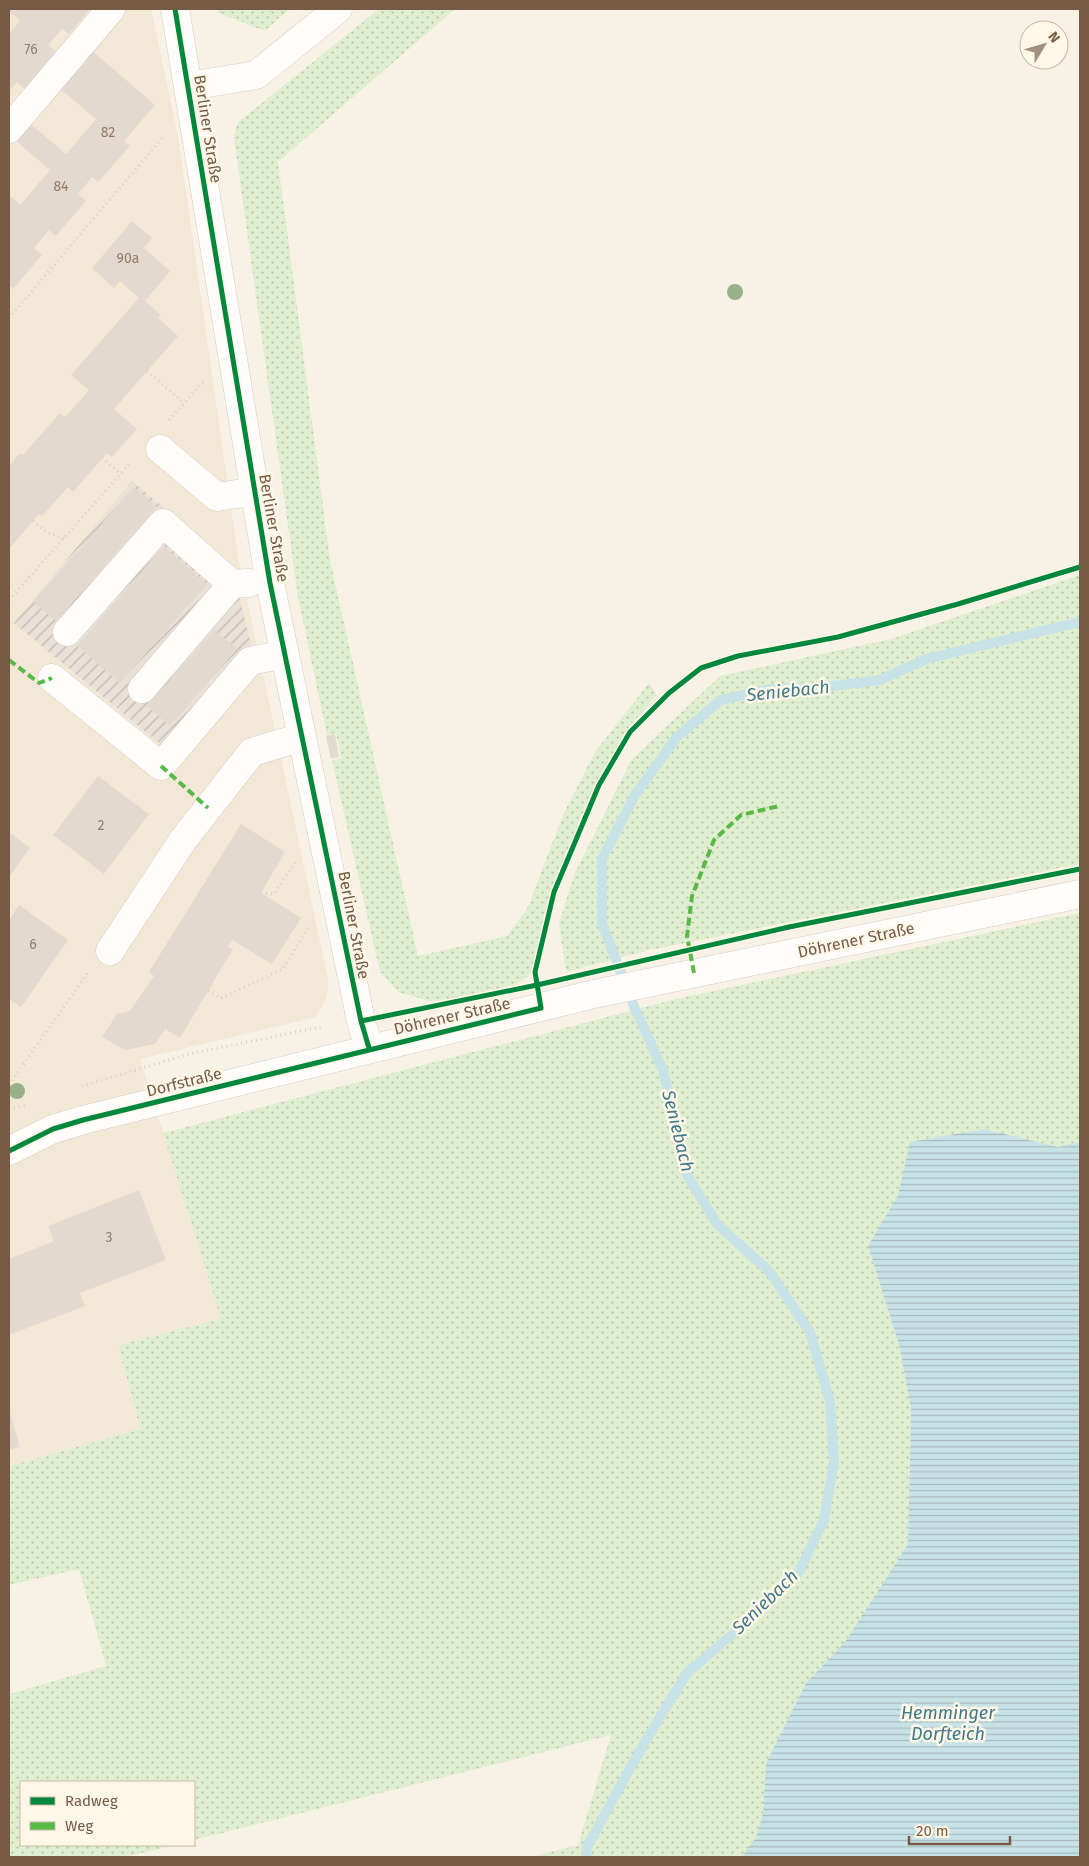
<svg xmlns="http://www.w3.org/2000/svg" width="1089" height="1866" viewBox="0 0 1089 1866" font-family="'Fira Sans',sans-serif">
<defs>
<pattern id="industrial-furrows" width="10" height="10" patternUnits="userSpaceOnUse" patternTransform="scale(1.25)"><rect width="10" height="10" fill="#e9e1d7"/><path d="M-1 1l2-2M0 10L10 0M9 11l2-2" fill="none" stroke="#c1b9b0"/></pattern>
<pattern id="grass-dots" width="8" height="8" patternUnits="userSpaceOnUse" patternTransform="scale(1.25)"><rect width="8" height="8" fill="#e0eed0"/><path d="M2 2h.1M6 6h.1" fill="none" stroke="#bac4ab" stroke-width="1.8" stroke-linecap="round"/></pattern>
<pattern id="water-rules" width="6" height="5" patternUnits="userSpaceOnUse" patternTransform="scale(1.25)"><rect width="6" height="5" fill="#c8e3e7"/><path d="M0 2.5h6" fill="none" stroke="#a7bbbd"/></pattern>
</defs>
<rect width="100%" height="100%" fill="#f7f1e6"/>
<path fill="#f3e8d6" d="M9,9H151L178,136L238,557L329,984L325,1001L316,1017L140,1059L222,1319L118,1345L140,1429L9,1466Z"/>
<path fill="url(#industrial-furrows)" d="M132,481L232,565L253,654L171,753L14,623Z"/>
<path fill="url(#grass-dots)" d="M218,9H290L265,31L218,13Z
M379,9H455L278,162L330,560L418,956L507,936L527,909L564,813L595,752L649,683L657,695L625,732L583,814L553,891L530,975L515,985L446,1000L429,1001L398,992L380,972L332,760L341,758L336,734L327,735L298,597L234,138L237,123Z
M1080,575V864L650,950L566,972L559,923L575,873L632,759L720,676L891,639Z
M1080,913V1142L1058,1147L984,1129L910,1142L898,1195L868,1246L899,1345L911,1408L908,1544L845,1642L806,1683L766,1763L763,1814L756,1837L743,1857H531L578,1845L611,1735L194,1840V1782H21V1845H175L126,1857H9V1694L106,1666L79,1569L9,1585V1466L140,1429L118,1345L221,1319L163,1133L676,999Z"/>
<path fill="url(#water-rules)" d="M984,1129L1058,1147L1080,1142V1857H742L756,1837L763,1814L766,1763L806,1683L845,1642L908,1544L911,1408L899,1345L868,1246L898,1195L910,1142Z"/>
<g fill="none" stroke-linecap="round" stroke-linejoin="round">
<path stroke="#c8e3e7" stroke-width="10" d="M586,1857L587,1847L643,1745L687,1673L760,1611L799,1572L824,1520L834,1461L830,1402L810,1332L770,1272L717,1224L687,1175L663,1070L635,1009L602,924V859L635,795L677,737L721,700L770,689L826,687L880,680L926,659L1080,622"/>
</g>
<path fill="#e3d9ce" d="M9,9H90L69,34L62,29L48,45L56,52L25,89L17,82L9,91V34L20,21L9,11Z
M90,49L155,105L124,141L130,146L98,182L92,177L78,194L86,201L56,236L49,230L34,248L42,255L13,289L9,285V195L20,205L50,170L14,139L28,122L66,154L96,119L57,86Z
M132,221L152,238L144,248L170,271L145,301L161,315L158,318L178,336L114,409L137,429L112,457L107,453L73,492L68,487L42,516L39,514L9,549V466L19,454L23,455L60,413L65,417L89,390L71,375L139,298L120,281L114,288L92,268Z
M134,487L157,507L56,621L33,602Z
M164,546L207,584L120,683L77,646Z
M214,630L237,649L170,726L147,706Z
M335,734L339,757L331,759L326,736Z
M98,776L149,814L104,874L53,835Z
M241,824L285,852L261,893L301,918L272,964L232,940L228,946L233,949L180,1038L165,1029L155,1044L125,1050L102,1037L117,1014L130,1011L154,976L149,972Z
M9,832L30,848L9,877Z
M19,905L68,940L21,1007L9,999V920Z
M139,1190L166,1260L80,1293L85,1306L9,1335V1259L54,1241L48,1226Z
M9,1409L20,1447L9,1450Z"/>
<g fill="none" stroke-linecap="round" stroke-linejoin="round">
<g stroke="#d6ccc1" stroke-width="29">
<path id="minor" d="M175,9L270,583L361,1021L369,1048
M189,86L256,75L338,9
M9,129L111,9
M160,449L217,497L255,491
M67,632L163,523L232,584
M52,678L161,766L250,661L285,654
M142,689L232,584L249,583
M110,951L183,840L252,752L302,737
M9,1151L53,1129L83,1120L594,994L1080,894"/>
</g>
<path stroke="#d8d0c8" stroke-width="3" stroke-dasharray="1 4" stroke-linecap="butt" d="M9,318L164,136
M147,371L184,403
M169,420L205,380
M102,458L121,474
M33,521L48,533L64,538
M9,600L131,462
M261,893L274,894L296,861
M208,991L221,998L283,969L309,926
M9,1085L89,971
M82,1086L189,1054L321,1027
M9,1109L27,1105"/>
<use href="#minor" stroke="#fefdfb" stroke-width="28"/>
<path stroke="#58b947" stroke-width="4" stroke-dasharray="8 4" stroke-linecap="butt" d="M9,660L39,683L52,678
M161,766L208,808
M694,973L687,936L692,896L714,840L741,815L779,806"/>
<g stroke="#fff7e7" stroke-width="8">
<path id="cycleway" d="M175,9L270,583L361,1021L369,1048
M361,1021L537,985L789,927L1080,869
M9,1151L53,1129L83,1120L541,1008L535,972L554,892L599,785L630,732L669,693L701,668L738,656L838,637L958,604L1080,567"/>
</g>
<use href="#cycleway" stroke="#00873e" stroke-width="5"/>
</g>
<g fill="#99b189">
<circle cx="735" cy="292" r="8"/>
<circle cx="17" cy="1091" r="8"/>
</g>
<g text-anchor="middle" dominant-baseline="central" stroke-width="5" stroke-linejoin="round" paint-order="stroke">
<g font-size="14" fill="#927c6a">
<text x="31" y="49">76</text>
<text x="108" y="132">82</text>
<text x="61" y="186">84</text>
<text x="128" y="258">90a</text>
<text x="101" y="825">2</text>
<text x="33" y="944">6</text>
<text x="109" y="1237">3</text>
</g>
<g font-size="16" fill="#755a46" stroke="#fff7e7">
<text transform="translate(208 129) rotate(81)">Berliner Straße</text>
<text transform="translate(274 528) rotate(80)">Berliner Straße</text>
<text transform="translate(354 925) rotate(79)">Berliner Straße</text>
<text transform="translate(856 940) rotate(-12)">Döhrener Straße</text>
<text transform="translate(452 1016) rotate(-13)">Döhrener Straße</text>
<text transform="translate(184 1082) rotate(-14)">Dorfstraße</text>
</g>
<g font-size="18" font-style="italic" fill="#3f798b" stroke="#fff7e7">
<text transform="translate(788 691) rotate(-6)">Seniebach</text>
<text transform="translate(678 1131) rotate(76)">Seniebach</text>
<text transform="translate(765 1602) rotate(-44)">Seniebach</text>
<text x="948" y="1713">Hemminger<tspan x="948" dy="21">Dorfteich</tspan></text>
</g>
</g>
<rect width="1089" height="1866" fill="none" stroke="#755a46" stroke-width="20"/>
<rect x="20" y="1781" width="175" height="65" fill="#fff7e7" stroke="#c8b8a7"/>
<rect x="30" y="1797" width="25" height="8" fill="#00873e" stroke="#c8b8a7"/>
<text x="65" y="1806" font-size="15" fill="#755a46">Radweg</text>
<rect x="30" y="1822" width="25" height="8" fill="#58b947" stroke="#c8b8a7"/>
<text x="65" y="1831" font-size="15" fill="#755a46">Weg</text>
<g transform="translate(1044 45) rotate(52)"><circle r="24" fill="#fff7e7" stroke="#c8b8a7"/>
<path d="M0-4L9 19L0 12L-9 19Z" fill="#a28f7e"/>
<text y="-8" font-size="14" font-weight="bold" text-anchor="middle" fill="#755a46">N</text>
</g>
<path d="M909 1836v8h101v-8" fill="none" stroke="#755a46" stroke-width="2.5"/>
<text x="916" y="1836" font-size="15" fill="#755a46" stroke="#fff7e7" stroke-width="4" paint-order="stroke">20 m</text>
</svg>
